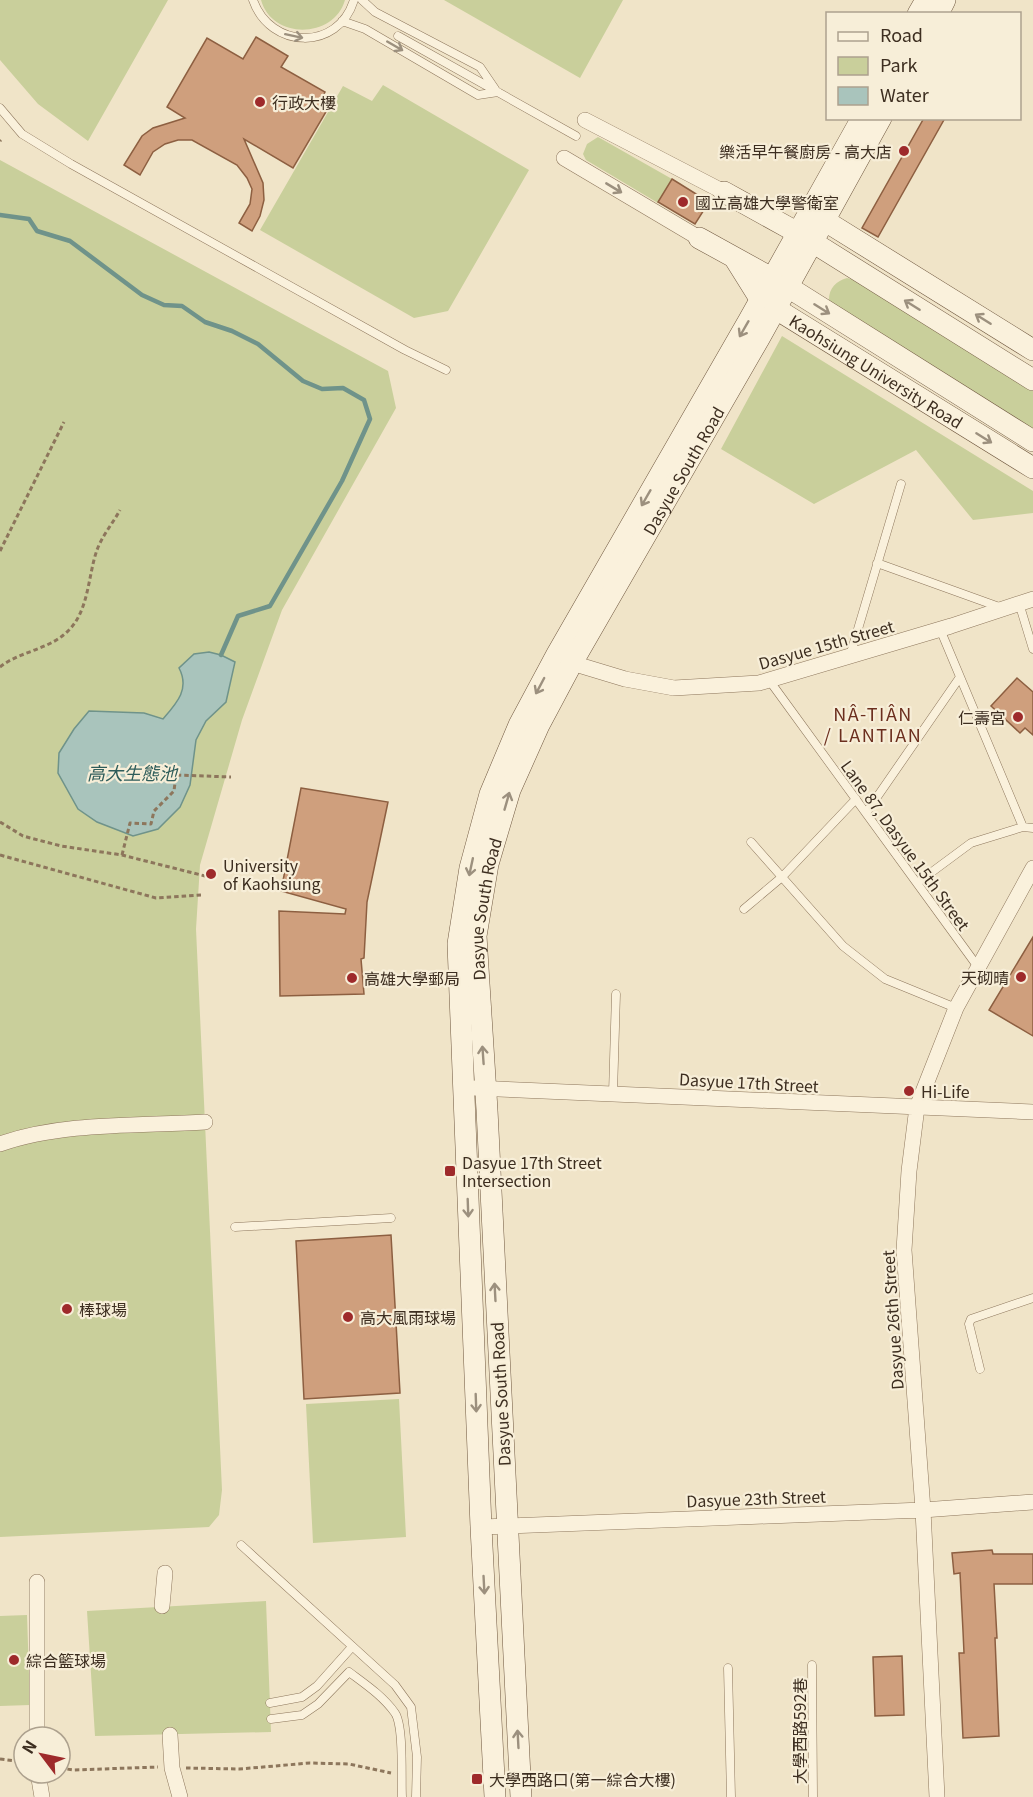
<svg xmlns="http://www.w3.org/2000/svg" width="1033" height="1797" viewBox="0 0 1033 1797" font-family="Georgia,'Noto Sans TC',serif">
<rect width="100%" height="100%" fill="#f0e4c8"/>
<path fill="#c9cf9b" d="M0,0H168L88,141L38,104L0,60Z
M261,0H345C334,39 272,40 261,0Z
M444,0H623L580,78Z
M383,85L529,170L448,311L414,318L260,230L343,86L372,101Z
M598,137L672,179L658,203L586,160L583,154L587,144Z
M0,160L388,371L396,408L282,610L242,720L200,865L196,929L222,1490L219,1515L209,1527L0,1537Z
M847,278L859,281L1033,390V434L829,302C828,289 836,281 847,278Z
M782,336L1033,491V513L973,520L916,450L814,504L721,449Z
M399,1399L406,1537L313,1543L306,1404Z
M266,1601L271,1732L95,1736L87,1611Z
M27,1615L30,1705L0,1706V1616Z"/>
<path fill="#a9c4bc" stroke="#6f938a" stroke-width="1.5" d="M209,652L221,655L235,662L226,702L206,721L196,740L190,785L180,807L158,829L133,836L97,822L78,809L58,773L59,753L74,729L89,711L144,713L163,719C177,703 190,689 179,668L194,654Z"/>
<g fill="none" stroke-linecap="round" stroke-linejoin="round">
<path stroke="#6f938a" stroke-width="4.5" d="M0,215L29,219L37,231L70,241L142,295L164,305L182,306L205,322L232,331L258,344L303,381L322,389L343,388L364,400L370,419L342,481L270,606L238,616L221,655"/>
</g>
<path fill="#cf9f7d" stroke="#8d5f41" stroke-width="1.5" d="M256,37L288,56L281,67L325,92L321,99L330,105L293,168L244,139L263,183L264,200L260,216L252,231L239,223L250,204L252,189L247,178L237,165L192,140H178L165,144L153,152L140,175L124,165L142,136L153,128L185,118L167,107L207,38L243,59Z
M924,118H945L878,237L862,228Z
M672,179L709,202L695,224L658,202Z
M1017,678L1033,692V735L1025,728L1020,733L991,706Z
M301,788L388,802L367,902L364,958L361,959L364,994L280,996L279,911L345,914L346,909L281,891Z
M1033,937V1036L989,1010Z
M391,1235L400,1393L304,1399L296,1241Z
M992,1550L993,1554H1033V1584H994L997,1638H995L999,1736L963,1738L959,1653H964L963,1631L960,1573L954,1574L952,1553Z
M902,1656L904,1715L875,1716L873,1657Z"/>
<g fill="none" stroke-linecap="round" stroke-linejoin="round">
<g stroke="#8d765c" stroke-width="9">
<path id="lane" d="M253,0C270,49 338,52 354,0
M362,0L375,12L480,67L495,89
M342,21L365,29L478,95L498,92
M398,36L576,136
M0,108L22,134L71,164L405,350L446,370
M877,563L1002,608
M1019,603L1033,649
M940,629L1023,827
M850,656L901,484
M769,680L978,967
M866,813L960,677
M751,842L843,946L885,979L956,1008
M917,883L971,843L1023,827L1033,828
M744,909L782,877L856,799
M613,1093L616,994
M235,1227L391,1218
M980,1369L969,1324L971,1319L1033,1298
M241,1545L395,1685L411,1707L417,1757L416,1797
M812,1665L813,1797
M728,1668L731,1797
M270,1703L302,1697L317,1686L351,1648
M271,1719L302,1715L318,1704L349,1672C365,1684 383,1696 395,1713C404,1726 401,1779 402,1797"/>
</g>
<g stroke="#8d765c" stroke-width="16">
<path id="street" d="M585,120L724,192
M564,158L699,238
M564,658L572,663L625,679L674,688L759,683L951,626L1033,599
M475,1088L1033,1112
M0,1144C62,1122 139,1126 205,1122
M481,1527L923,1510L1033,1502
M37,1582V1737
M162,1606L165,1573
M170,1735L172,1768L180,1797
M38,1773L42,1797
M937,1797L923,1510L904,1250L909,1171L917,1107L956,1008L1033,868"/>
</g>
<g stroke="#6f573f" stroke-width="22">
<g id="secondary">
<path d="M918,14L926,0"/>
<path d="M938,14L945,0"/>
<path d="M724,192L798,233L1033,380"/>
<path d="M814,214L1033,350"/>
<path d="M699,238L788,287L1033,441"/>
<path id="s1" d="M735,259L760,299L1033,468"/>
<path d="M495,1797L481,1527L458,944L470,868L490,794L519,725L557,654L749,320L862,118"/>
<path id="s2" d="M521,1797L487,1110L476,936L488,864L510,790L539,725L572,663L760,337L881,118"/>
</g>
</g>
<path stroke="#8d765c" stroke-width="3" stroke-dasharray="4.5 3" stroke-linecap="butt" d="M0,141L1,140
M0,551L64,422
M0,667C20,651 49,650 68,631C89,611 88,575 97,550C102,536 113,523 120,510
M0,822L23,836L61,846L122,855L205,876
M0,855L156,898L201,895
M122,855L130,823L151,824L154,811L174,791L176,775L231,777
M0,1759L24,1762
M60,1768L73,1770L158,1767
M186,1768L239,1769L310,1763L349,1764L391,1773"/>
<use href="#lane" stroke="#faf1dc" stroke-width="8"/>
<use href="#street" stroke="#faf1dc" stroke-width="15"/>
<use href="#secondary" stroke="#faf1dc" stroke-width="21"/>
</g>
<defs><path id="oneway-shaft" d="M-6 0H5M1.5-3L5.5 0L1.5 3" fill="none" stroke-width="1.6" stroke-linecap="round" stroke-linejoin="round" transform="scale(1.5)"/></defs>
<g stroke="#9c907e">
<use href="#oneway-shaft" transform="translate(294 36) rotate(12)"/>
<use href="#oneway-shaft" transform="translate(395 46) rotate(30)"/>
<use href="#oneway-shaft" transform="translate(614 188) rotate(31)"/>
<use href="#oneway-shaft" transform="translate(912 305) rotate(-148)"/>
<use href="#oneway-shaft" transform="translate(822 309) rotate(32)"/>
<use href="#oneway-shaft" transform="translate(983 319) rotate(-148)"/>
<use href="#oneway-shaft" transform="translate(744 329) rotate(120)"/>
<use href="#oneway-shaft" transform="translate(984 438) rotate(32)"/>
<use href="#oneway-shaft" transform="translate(646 498) rotate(120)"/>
<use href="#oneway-shaft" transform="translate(540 686) rotate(118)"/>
<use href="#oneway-shaft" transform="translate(507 801) rotate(-74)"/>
<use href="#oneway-shaft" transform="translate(471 867) rotate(102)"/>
<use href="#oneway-shaft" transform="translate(483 1055) rotate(-94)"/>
<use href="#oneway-shaft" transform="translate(468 1208) rotate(88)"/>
<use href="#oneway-shaft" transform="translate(495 1292) rotate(-93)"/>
<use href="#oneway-shaft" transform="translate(476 1403) rotate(88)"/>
<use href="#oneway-shaft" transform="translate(484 1585) rotate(87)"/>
<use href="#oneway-shaft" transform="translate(518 1739) rotate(-93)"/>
</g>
<g fill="#9e2a2b" stroke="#f7eed8" stroke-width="2">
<circle cx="260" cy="102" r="6"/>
<circle cx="904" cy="151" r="6"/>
<circle cx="683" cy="202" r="6"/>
<circle cx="1018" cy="717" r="6"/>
<circle cx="211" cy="874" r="6"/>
<circle cx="1021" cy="977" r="6"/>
<circle cx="352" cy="978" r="6"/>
<circle cx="909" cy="1091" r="6"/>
<rect x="444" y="1165" width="12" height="12" rx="3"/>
<circle cx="67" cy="1309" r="6"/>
<circle cx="348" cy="1317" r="6"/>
<circle cx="14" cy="1660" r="6"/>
<rect x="471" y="1773" width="12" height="12" rx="3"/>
</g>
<g text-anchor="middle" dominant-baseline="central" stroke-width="4.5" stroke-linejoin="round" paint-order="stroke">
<g font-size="16" fill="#3d2e20" stroke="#f7eed8" text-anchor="start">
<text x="272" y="102">行政大樓</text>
<text x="892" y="151" text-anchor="end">樂活早午餐廚房 - 高大店</text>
<text x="695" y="202">國立高雄大學警衛室</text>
<text x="1006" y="717" text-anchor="end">仁壽宮</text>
<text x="223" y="865">University<tspan x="223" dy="18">of Kaohsiung</tspan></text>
<text x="1009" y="977" text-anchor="end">天砌晴</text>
<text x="364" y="978">高雄大學郵局</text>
<text x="921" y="1091">Hi-Life</text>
<text x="462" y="1162">Dasyue 17th Street<tspan x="462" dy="18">Intersection</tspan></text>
<text x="79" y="1309">棒球場</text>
<text x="360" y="1317">高大風雨球場</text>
<text x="26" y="1660">綜合籃球場</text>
<text x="489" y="1779">大學西路口(第一綜合大樓)</text>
</g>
<g font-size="16" fill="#3d2e20" stroke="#f7eed8">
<text stroke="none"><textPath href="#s1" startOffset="184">Kaohsiung University Road</textPath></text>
<text stroke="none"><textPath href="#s2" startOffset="1376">Dasyue South Road</textPath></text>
<text transform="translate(826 644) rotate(-16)">Dasyue 15th Street</text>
<text transform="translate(906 845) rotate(54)">Lane 87, Dasyue 15th Street</text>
<text stroke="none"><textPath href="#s2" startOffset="890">Dasyue South Road</textPath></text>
<text transform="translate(749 1082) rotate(3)">Dasyue 17th Street</text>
<text transform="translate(892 1320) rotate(-94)">Dasyue 26th Street</text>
<text transform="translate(500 1394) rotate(-93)">Dasyue South Road</text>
<text transform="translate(756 1498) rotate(-2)">Dasyue 23th Street</text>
<text transform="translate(799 1731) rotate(-90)">大學西路592巷</text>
</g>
<g font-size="18" letter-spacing="1.5" fill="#6b2e1e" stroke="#f7eed8">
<text x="873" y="713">NÂ-TIÂN<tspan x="873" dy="21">/ LANTIAN</tspan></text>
</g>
<g font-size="18" font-style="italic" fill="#2f5d5a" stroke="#f7eed8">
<text x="132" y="772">高大生態池</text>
</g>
</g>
<rect x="826" y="12" width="195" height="108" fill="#f7eed8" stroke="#ada18e" stroke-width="1.5"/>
<rect x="838" y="32" width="30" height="9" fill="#faf1dc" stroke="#ada18e" stroke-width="1.5"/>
<text x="880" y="42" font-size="18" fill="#3d2e20">Road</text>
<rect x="838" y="57" width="30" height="18" fill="#c9cf9b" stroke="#ada18e" stroke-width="1.5"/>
<text x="880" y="72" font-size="18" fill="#3d2e20">Park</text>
<rect x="838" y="87" width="30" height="18" fill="#a9c4bc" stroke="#ada18e" stroke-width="1.5"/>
<text x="880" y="102" font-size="18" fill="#3d2e20">Water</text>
<g transform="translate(42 1755) rotate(302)"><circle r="28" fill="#f7eed8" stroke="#ada18e" stroke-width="1.5"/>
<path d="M0-4.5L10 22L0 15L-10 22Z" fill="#9e2a2b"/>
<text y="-9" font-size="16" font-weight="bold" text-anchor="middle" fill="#3d2e20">N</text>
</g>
</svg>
